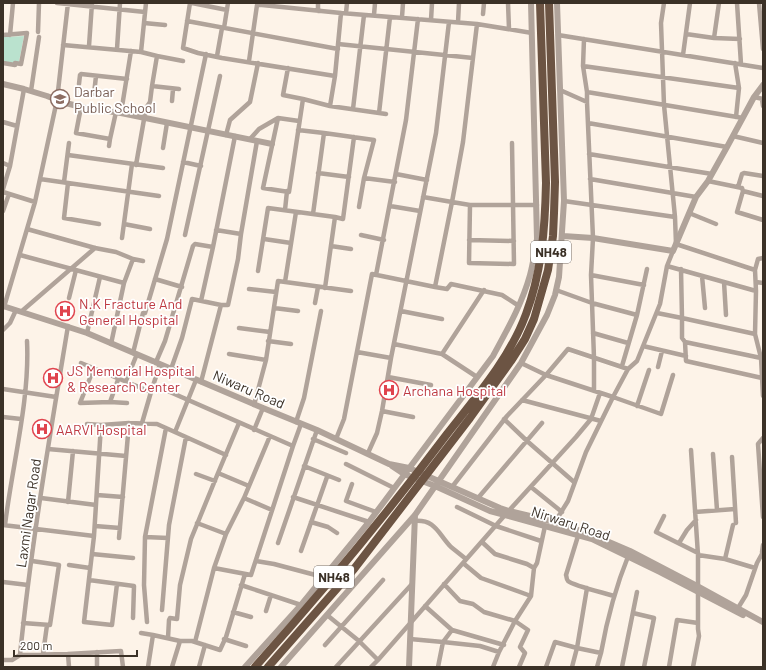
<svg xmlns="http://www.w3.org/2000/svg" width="766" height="670" viewBox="0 0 766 670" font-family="Barlow,sans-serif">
<rect width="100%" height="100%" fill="#fdf3e8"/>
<path fill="#bae2ce" d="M24,36L19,62L14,64L3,62V37Z"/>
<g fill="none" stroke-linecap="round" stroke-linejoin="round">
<path stroke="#b0a39a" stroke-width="4.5" d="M57,3L145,12
M146,3L141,52L157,56L152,86L179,89
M190,3L183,48L198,53L222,58L335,76L341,13L262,5V3
M192,3L227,10
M508,3L509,29
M664,3L661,23L664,105L675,217L676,244L755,270
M737,3L741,64
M759,3L763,49
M318,11V3
M341,13L477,24L532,33
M346,13L347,3
M483,14L484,3
M374,15L375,3
M402,17L403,3
M431,20L432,3
M187,21L338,49
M458,22L459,3
M144,23L165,25
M224,28L228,3
M38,32L39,3
M686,34L714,38L719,3
M3,35L27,33L21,64L15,63V65L3,63
M10,35L13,3
M558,35L763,68
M714,38L740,39
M338,44L473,58
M63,45L141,52
M89,46L92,3
M117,49L120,3
M683,55L690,3
M157,56L183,61
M217,56L222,28
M249,61L257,5H262
M735,63L739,88L736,117
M583,66L584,39
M288,68L283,95L303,99
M79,84L80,75L81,74L127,79
M560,90L587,102V92L743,118
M31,91L39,37
M587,92L583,66L739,88
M94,94L96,76
M754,97L763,99
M762,99L763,106
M172,101L173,89
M587,102L593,238L591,275L594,358V391
M330,106L335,76
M81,107L76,133L110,139L116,112
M353,109L364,15
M121,113L131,51
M379,113L390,17
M299,121L278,118L263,188L289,192L303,99L330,106L386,114
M3,122L17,126
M588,123L727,147
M298,130L324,133
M226,135L230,120L250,102L258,63
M733,136L763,143
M250,139L259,129L278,118
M109,146L110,139
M163,148L167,123
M589,154L712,174
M68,155L163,168
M183,162L201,166
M3,163L10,166
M136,165L146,108L150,102L152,86
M318,173L349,177
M396,174L427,180
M40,179L159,196
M590,179L696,197
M708,181L742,188L743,191L737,212L763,220
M64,182L69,143
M68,183L64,218L99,224
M738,187L742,174L744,173L763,176
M3,189L10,166L24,89
M743,191L763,196
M3,192L35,202
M423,197L452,202L463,142L477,24
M564,201L675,217
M470,205L469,263L514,264L512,143
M390,206L420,211
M359,207L364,178
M285,210L287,191
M3,211L9,194
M689,213L716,224
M313,214L324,133L374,140L364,178L395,182
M335,217L343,219L354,137
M124,224L150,229
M216,230L241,234
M185,235L220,76
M361,235L384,240
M122,238L132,164
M264,239L291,243
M469,240L514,241
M331,246L351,249
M20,255L124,283L133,259L116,252L95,248L27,229
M763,258L758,259L755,270L756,291L755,334L761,358L763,396
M133,259L143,261
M667,266L756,291
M258,271L268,208L335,217L325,288
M376,275L406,120L418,19
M591,275L644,285
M702,276L705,308
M155,279L182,287
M285,282L296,212
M724,282L726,315
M756,282L763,283
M435,287L447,289L451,284L502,295L519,306
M249,289L276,292
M556,290L592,303L637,315L622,366
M69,298L76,270
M201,301L213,247
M315,303L318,287
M221,305H228L238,259L241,234L257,141
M4,307L35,202L57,100L68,3
M274,308L298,311
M22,311L95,248
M401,311L442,319
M657,313L682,318L681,269
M637,315L647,269
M239,328L270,332
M3,330L10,323L16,310
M87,333L100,277
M593,333L628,343
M268,341L291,344
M685,342L682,338V318L755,334
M111,344L124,283
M394,344L442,354L484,290
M643,346L686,356
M357,352L391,358
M133,353L143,313H145L167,239L206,54
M229,354L266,360
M442,354L477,377
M761,358L685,342L686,361L762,378
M156,362L165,341L193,246L195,244L213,247L235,136
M81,363L151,392L160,364
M521,363L546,375L613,397L628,369L637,361L660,304L667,266L673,251
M658,367L662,351
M94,368L80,403L110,402L119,377
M171,369L182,338L192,299L221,305L201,382
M388,377L431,385
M126,381L137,354
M154,385L293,446L301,424
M3,389L56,397
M522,400L601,421
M110,402L127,403
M254,405L266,360L278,281L351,291
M637,406L649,370
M382,411L413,417
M3,417L21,419
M504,419L527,441L574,482
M296,422L304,398L321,311
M142,423L151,392
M87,424L101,425L129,423L157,424L226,455
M101,425L94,536L84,622L112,625L117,584
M166,428L145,537L168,538
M254,430L263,408
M175,432L196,380
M763,438L758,444L763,517
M313,439L346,453
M336,439L344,419L372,274L435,287L452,202L470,205H537
M48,449L126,456
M691,450L698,555V629L699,636L693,667
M368,453L377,433L382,411L391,358L436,133L449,22
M713,454L717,510
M732,457L736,523
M346,464L394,488
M304,466L339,480
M218,473L239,423
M196,474L215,481
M352,484L346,501L376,512
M452,487L507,416L546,375L568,349L628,369
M531,487L562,512
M97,495L123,497
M293,497L369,522
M41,498L96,505
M244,498L272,510
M478,498L542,423
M68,502L73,451
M457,507L496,526L541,541
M695,512L735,509
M664,516L656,532L698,553
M414,521C436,519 438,534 451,547C456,551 461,555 466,559
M311,522L328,527L337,533
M555,522L568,501L586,452L613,397L661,414L673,375
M197,523L226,534
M3,525L94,536
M5,525C12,466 30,400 27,341
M95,526L120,528
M578,536L566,575C567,577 566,579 568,581C574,586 605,593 614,596
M145,537L144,585L147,622
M119,538L129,423
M482,542L495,554L527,564L534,568L537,563L545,526
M278,543L317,430
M679,543L687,530L696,520
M301,551L327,477
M762,552L763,545
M92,554L133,558
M698,555L725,559L755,568
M725,559L733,525
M256,561L274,564L323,577
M463,563L481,578L531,596
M69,565L90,568
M214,568L251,575L293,446
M89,580L134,586L133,618
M3,582L28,585
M241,585L301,605
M425,606L452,630L504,645
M738,608L746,595L757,563L763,552
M162,610L169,525L186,437
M266,611L271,595
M233,612L251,617
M633,613L654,618L644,667
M327,615L359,641L378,660L505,515L576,437L591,419L600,393
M23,623L50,625L59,565L32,561
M141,633L153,635
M168,638L169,620L170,618L177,619L180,585L191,539L218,473L249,486
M224,639L246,646
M410,639L443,642L452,630
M195,642L214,568L226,534L244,498L270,436
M325,645L383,580
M97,652V667
M601,653C607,619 616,586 629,554
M43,654L47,625
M68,654L121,651L123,667
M20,655C31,545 50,435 68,326
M3,660H12L20,655L68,654L69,667
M148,667L153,635L180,641H192L220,650L226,637L245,574
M172,667L180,641
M199,667L205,645
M336,667L412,584
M371,667L378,660
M438,667L443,642L480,646L499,652L515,621L484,612L473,604L460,601L444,584
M493,667L499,652
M519,667L525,653L520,647L528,630L515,621L531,596L534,568
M546,667L555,642L577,648L587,588
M572,667L577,648L601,653L597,667
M622,667L637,592
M669,667L677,620L698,623"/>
<path stroke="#b0a39a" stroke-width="6" d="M3,84L24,89L47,96L62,102L85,108L121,113L272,144
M563,236L593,238L673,251L696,197L708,181L727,147L754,97L763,85
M3,306L87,333L263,408L317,430L389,464L409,468L500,508L509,511L555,522L595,536L630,551L697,586L763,622
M392,466L404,474L435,486L490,511L592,539L660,572L743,615
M245,667L301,605L369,522L493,356C507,330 522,304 530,275C533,264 535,251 537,239L531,3
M281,667L415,515L521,363L547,315L555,295L559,277L564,201L557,3
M409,667L415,515"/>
<path stroke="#6c5443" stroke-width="8" d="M255,667C322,592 386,515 447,434C476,397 510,358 526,314C542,271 545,228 546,183L540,3
M268,667L354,569L470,418L511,361L525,339L534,319L548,270L553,236L554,213L555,182L549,3"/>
</g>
<defs>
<g id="school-ring" transform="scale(1)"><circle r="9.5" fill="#fff" stroke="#8d6e63" stroke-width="1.5"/><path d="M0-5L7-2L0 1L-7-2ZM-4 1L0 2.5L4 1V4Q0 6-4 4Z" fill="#8d6e63"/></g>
<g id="hospital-ring" transform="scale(1)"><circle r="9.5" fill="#fff" stroke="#e0444e" stroke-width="1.5"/><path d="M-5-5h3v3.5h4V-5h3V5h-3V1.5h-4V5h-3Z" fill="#e0444e"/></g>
</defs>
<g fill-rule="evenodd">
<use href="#school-ring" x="60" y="99"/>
<use href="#hospital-ring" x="65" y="311"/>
<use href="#hospital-ring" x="53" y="378"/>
<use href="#hospital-ring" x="389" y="390"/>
<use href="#hospital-ring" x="42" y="429"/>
</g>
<g text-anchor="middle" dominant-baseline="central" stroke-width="3.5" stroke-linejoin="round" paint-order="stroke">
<g fill="#fff" stroke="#766f68" stroke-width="1">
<rect x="531" y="241" width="40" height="22" rx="3"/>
<rect x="314" y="566" width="40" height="22" rx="3"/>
</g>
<g font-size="13" font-weight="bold" fill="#3b3127">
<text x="551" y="252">NH48</text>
<text x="334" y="577">NH48</text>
</g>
<g font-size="14" fill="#785e54" stroke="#fff" text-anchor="start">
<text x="74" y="91">Darbar<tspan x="74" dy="16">Public School</tspan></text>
</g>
<g font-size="14" fill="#be3a42" stroke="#fff" text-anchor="start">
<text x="79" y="303">N.K Fracture And<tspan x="79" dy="16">General Hospital</tspan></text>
<text x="67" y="370">JS Memorial Hospital<tspan x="67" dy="16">&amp; Research Center</tspan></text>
<text x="403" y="390">Archana Hospital</text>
<text x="56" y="429">AARVI Hospital</text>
</g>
<g font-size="14" fill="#3b3127" stroke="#fff">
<text transform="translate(249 389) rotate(23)">Niwaru Road</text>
<text transform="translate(28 513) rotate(-82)">Laxmi Nagar Road</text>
<text transform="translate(571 523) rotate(18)">Nirwaru Road</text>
</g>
</g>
<rect width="766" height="670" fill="none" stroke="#3b3127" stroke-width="8"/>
<path d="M14 650v6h123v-6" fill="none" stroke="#3b3127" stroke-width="2"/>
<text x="20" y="650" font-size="12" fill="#3b3127" stroke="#ffffff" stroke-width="3" paint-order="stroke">200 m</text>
</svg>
